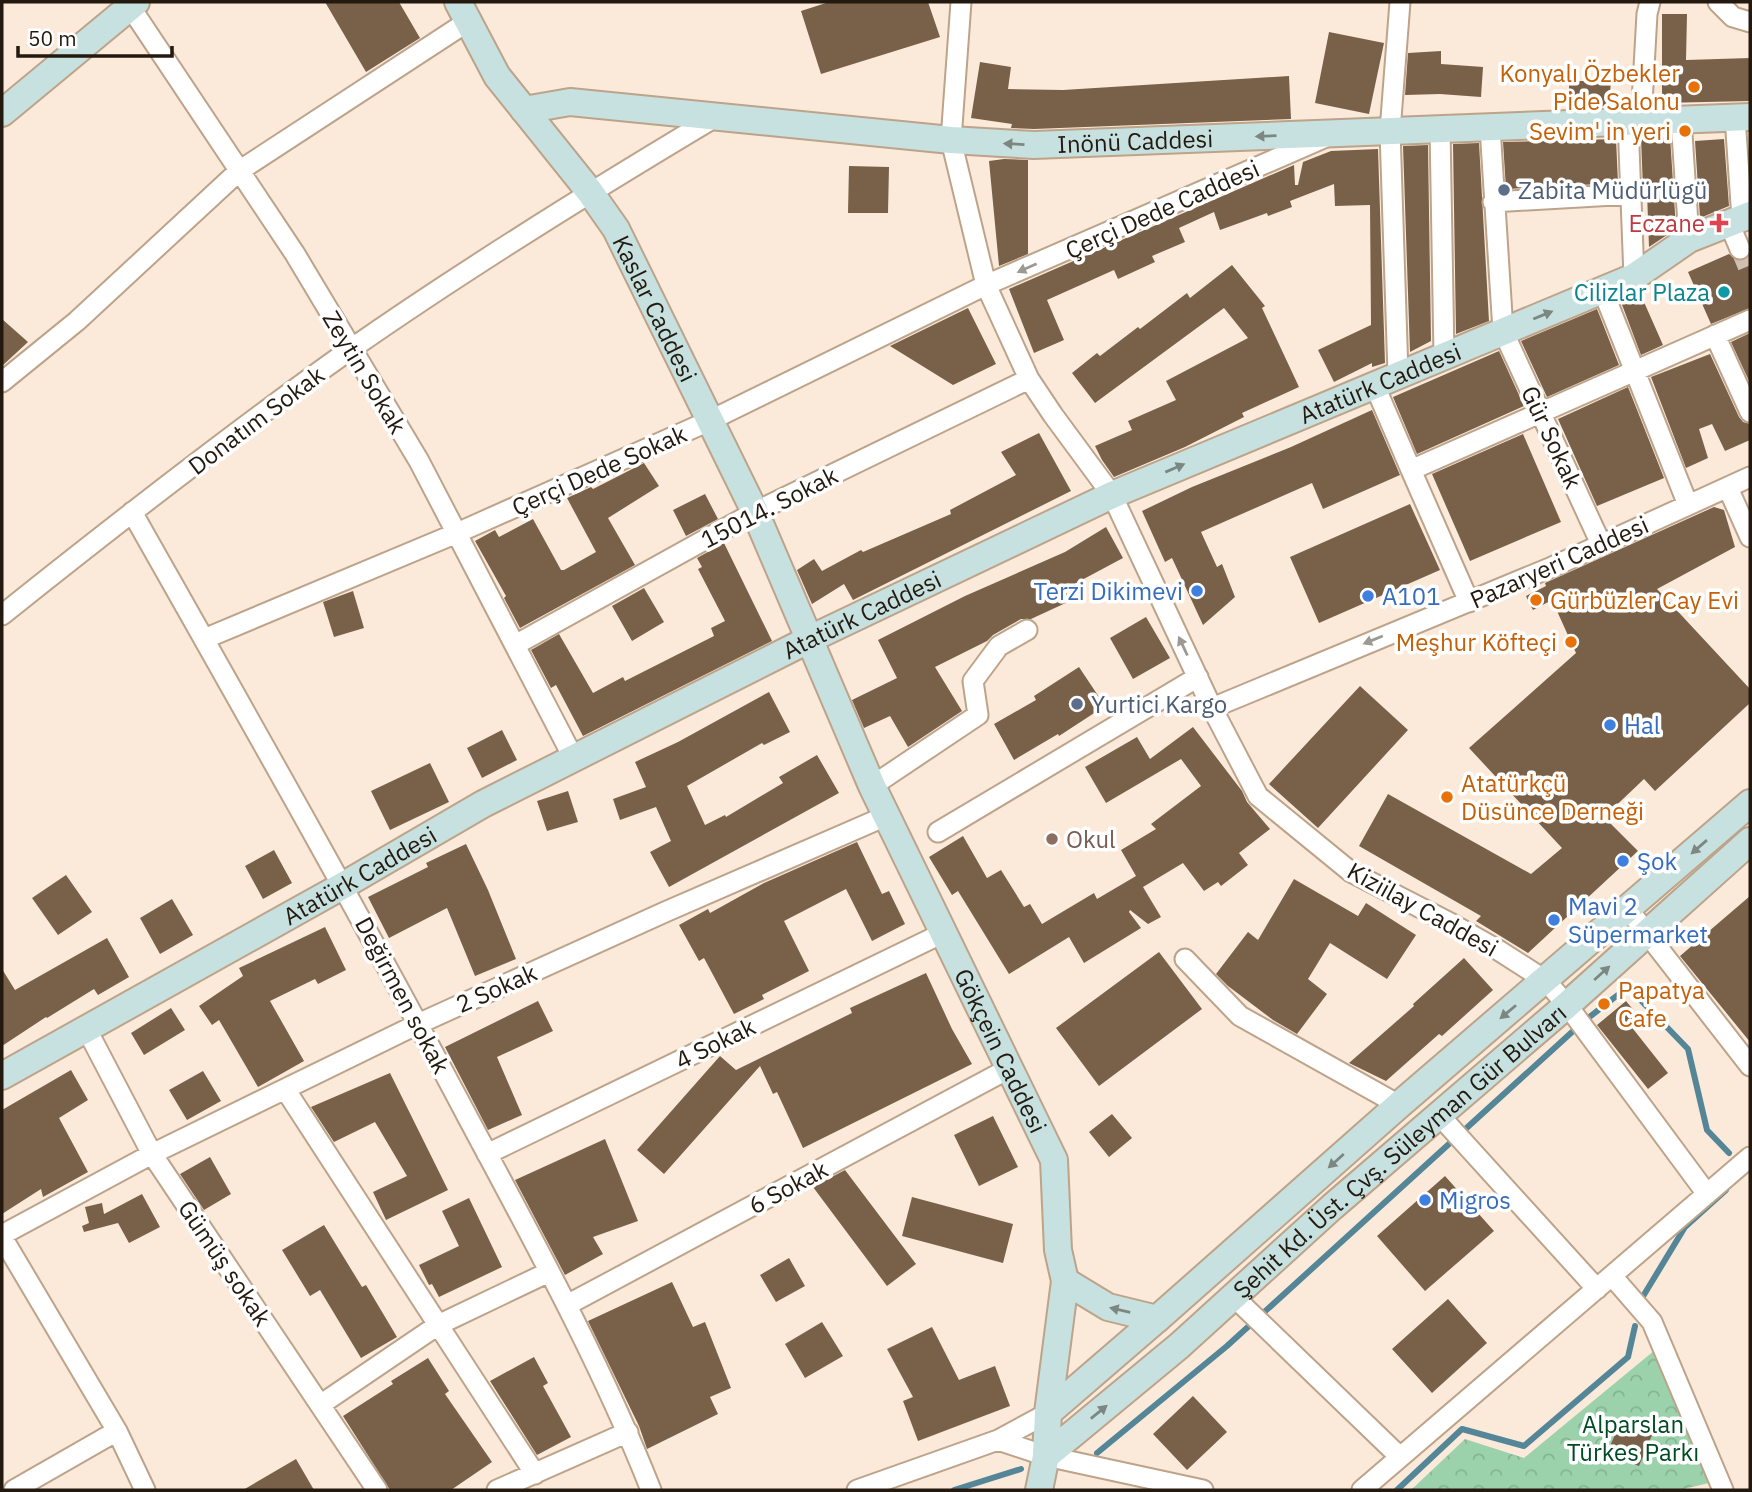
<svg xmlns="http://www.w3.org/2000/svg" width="1752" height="1492" viewBox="0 0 1752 1492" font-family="'IBM Plex Sans',sans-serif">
<defs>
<pattern id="park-crowns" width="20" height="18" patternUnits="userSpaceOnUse" patternTransform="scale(1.75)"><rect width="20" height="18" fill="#9bd2ab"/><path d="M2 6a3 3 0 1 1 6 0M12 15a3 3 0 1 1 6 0" fill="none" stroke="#85b492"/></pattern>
</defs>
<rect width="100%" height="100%" fill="#fbeada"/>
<path fill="url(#park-crowns)" d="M1655,1350L1709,1483L1679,1490H1411L1465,1439L1524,1458Z"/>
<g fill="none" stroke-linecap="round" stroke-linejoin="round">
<path stroke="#558698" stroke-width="6" d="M1642,1298L1685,1227L1726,1190
M1097,1453L1227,1346L1583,1022L1628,987L1688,1049L1707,1130L1729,1153
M954,1490L1021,1469
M1397,1490L1462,1429L1524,1446L1628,1357L1635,1326"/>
</g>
<path fill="#796149" d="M325,2H399L420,38L366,72Z
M829,2H928L940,37L821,74L801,11Z
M1662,14H1687L1686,60L1750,58V101L1662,103Z
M1329,32L1384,43L1369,114L1315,103Z
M1441,51V64L1483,67L1481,97L1440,94L1405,95L1408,53Z
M980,62L1011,67L1008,89L1063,90L1289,76L1291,119L1034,129L1011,128L1012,124L971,118Z
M1569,81H1611L1609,106L1569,107Z
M1670,136L1676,229L1649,247L1647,192H1644L1643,189L1641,138Z
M1616,139L1618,183L1506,189L1503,142Z
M1724,139L1729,206L1700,218L1695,141Z
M1479,143L1489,321L1456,334L1453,144Z
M1428,145L1431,341L1410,352L1403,146Z
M1378,149L1385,363L1372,367V363L1334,382L1318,350L1371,325L1370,205L1335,206L1334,184L1290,201L1292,207L1268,216L1267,213L1220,230L1214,212L1179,228L1185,242L1152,256L1155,262L1118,279L1114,270L1047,300L1064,340L1034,353L1009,289L1294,165L1295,185H1298L1303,162L1331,151Z
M1004,159L1028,160V254L999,266L989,161Z
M849,166L889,167L888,213H848Z
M1729,254L1739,261L1750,255V308L1711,324L1688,272Z
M1232,265L1265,306L1262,308L1299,387L1242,413L1244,417L1185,447L1114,477L1102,460L1095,446L1132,430L1128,421L1176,400L1166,381L1248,338L1224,308L1095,403L1072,373L1097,353L1100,356L1138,327L1140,329L1187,293L1190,298Z
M1640,293L1663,345L1641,355L1621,302Z
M968,308L996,364L953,385L890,346Z
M1597,309L1619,365L1547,397L1521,341Z
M2,319L28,342L2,366Z
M1750,333V383L1731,342Z
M1499,351L1524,406L1417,454L1393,397Z
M1710,354L1739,417L1743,422L1750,424V440L1725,451L1712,424L1699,429L1708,458L1686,468L1651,377Z
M1628,387L1664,478L1597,506L1558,419Z
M1372,410L1400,475L1323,509L1312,483L1201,532L1217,567L1222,564L1235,597L1203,625L1172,558L1165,562L1142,511L1192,487L1291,447Z
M1039,433L1071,491L853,600L844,584L812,604L797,570L814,559L822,571L861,550L863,552L951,514L950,510L1016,475L1001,452Z
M1523,434L1561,522L1470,561L1432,474Z
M644,463L659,486L608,518L635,565L520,628L504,598L506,596L475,541L495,530L499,537L533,519L561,570H564L596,552L567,498L591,487L593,489Z
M705,494L718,519L686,536L673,510Z
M1410,504L1440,570L1319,623L1290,557Z
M1714,507L1724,510L1735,547L1657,589L1750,689V703L1655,791L1644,779L1604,817L1638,851L1528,953L1476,921L1481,916L1359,846L1388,794L1531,874L1562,848L1469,748L1576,653L1552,600L1533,610L1526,596L1546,586L1545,583Z
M1106,527L1123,558L1065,589L1070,601L1031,619H1021L993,635L987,641L935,667L962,711L908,747L890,716L864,728L852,700L897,678L878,640L965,596L1065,552Z
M724,543L772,641L583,736L556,685L551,688L531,650L559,634L593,693L623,677L625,681L714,636L711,628L725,621L698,569L702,567L697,558Z
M644,588L664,622L632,641L612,606Z
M353,591L364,628L334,637L323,602Z
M1146,617L1170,658L1133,679L1110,638Z
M1079,667L1105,706L1059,736L1058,734L1014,760L994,724L1036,700L1034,696Z
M1360,686L1408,730L1318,828L1269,784Z
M769,692L790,732L764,745L762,743L687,786L705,825L725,815L726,817L783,783L779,777L817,755L839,793L669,887L650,852L671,841L656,807L620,820L613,799L646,787L635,762L678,742Z
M1193,727L1242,791L1247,802L1270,829L1239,853L1248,865L1221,886L1218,882L1204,891L1183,863L1143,887L1161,917L1148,924L1130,910L1129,912L1141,928L1084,963L1069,937L1009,974L958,891L952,895L929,857L963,836L987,878L1001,870L1024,907L1030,904L1042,924L1094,893L1097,899L1136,876L1121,850L1156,829L1151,824L1201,786L1181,759L1106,803L1085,767L1137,737L1150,759Z
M502,730L517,760L482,778L467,748Z
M430,763L449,802L390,830L371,791Z
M568,791L578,822L547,831L537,801Z
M857,842L882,894L889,891L905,924L872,941L846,889L784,921L809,971L762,995L764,999L734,1014L704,958L699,961L679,925L708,909L710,913L764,883Z
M466,844L488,890L516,959L475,976L447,908L389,938L368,897L428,867L426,863Z
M274,850L292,883L263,899L245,866Z
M66,875L92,912L58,935L32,898Z
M1294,879L1358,916L1366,903L1416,935L1387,979L1330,943L1308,979L1327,994L1297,1034L1273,1020L1228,986L1216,974L1248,932L1258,940Z
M1750,896V1042L1680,956Z
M172,899L193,935L160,954L140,918Z
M325,927L346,970L318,984L315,979L270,1001L304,1061L258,1087L219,1020L212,1025L199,1006L243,976L239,968Z
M107,938L129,977L98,995L94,989L47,1018L46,1017L2,1046V969L15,990Z
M1159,952L1202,1009L1099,1086L1056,1028Z
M1464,958L1493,990L1442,1036L1439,1034L1386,1081L1349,1063L1414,1006L1413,1004Z
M926,973L952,1029L972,1064L803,1148L777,1092L773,1094L760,1066L664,1174L637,1150L720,1056L736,1070L852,1013L850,1008Z
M538,1001L553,1031L497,1057L522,1115L488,1130L445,1047Z
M1626,1001L1640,1018L1630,1025L1668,1073L1648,1089L1597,1025Z
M171,1008L185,1030L144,1055L131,1033Z
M71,1070L88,1100L59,1118L88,1172L43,1197L41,1189L2,1214V1110Z
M203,1071L221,1101L187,1120L169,1090Z
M390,1073L448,1190L386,1220L373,1192L407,1176L375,1122L334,1142L311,1107Z
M1112,1114L1132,1138L1109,1157L1089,1132Z
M993,1116L1018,1167L979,1186L954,1135Z
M605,1139L638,1221L593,1237L603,1254L565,1275L515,1180Z
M210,1157L231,1194L204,1210L180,1174Z
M845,1170L916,1264L887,1286L813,1187Z
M1445,1176L1494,1231L1425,1291L1377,1236Z
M142,1194L160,1227L129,1243L118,1223L84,1232L82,1226L89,1223L85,1207L102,1203L104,1214Z
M912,1197L1013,1224L1003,1263L902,1236Z
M469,1198L502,1267L439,1297L432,1284L429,1285L419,1265L459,1246L442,1211Z
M324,1225L362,1287L366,1285L397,1337L361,1358L320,1290L310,1296L282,1250Z
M789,1258L805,1286L776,1302L760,1275Z
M672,1282L693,1327L705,1322L731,1388L710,1397L718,1414L647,1449L639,1426L588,1321Z
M1448,1299L1487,1343L1432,1393L1392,1349Z
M822,1322L843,1356L805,1378L785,1344Z
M932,1327L959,1380L995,1366L1010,1406L918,1441L903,1401L913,1397L887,1349Z
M534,1357L548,1383L543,1386L571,1437L537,1455L490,1381Z
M428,1358L449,1391L445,1394L492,1462L451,1490H390L343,1416L393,1384L391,1381Z
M1193,1396L1227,1432L1187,1470L1153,1434Z
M1621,1421L1652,1435L1639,1466L1607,1453Z
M296,1459L314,1490H243Z"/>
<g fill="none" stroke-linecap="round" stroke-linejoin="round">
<path stroke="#d0c0b1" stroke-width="19" stroke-dasharray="19 10" stroke-linecap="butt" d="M1740,249L1750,273"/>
<g stroke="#bda389" stroke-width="23">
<path id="street" d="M127,2L295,254L419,461L574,759
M961,2L951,140L986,285L1029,379L1053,415L1112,495L1212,708L1258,796L1351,872L1452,924L1498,950L1545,980L1567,1005L1707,1194
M1718,2L1733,17L1750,22
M1735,117L1742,219
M1681,119L1689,239
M1628,121L1634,277
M1641,121L1647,14L1650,2
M1490,127L1503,331L1601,544
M1440,129L1444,356
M1493,202L1632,194
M1729,223L1740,249
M1603,291L1688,505
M1715,335L1750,412
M1398,374L1390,131L1400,2
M2,382L77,321L239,171L467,22
M1374,384L1411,470L1750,320
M1411,470L1469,602
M1728,488L1750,537
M132,512C245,712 359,912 467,1116C532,1238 600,1361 651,1490
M2,615C116,524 232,433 351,349C470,266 593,190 717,116
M204,639L457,533L709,421L986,285L1326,137
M515,645L755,512L1029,379
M1212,708L1552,567L1750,477
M872,786L978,715L973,681L999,646L1027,630
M938,832L1198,677
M1628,909L1750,1066
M1185,959L1240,1016L1399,1105
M86,1028L152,1154L377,1490
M285,1089L535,1474
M1439,1115L1597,1289
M487,1154L943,933
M2,1235L152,1154L418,1024L665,912L886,816
M2,1237L117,1431L145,1490
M1612,1276L1652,1322L1723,1490
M1234,1297L1400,1457
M567,1305L1008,1069
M320,1405L438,1325L549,1272
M998,1440L1046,1456L1203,1490
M14,1490L117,1431
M497,1490L628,1432
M857,1490L998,1440L1048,1413
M1362,1490L1750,1157"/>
</g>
<g stroke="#bda389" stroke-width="30">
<g id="secondary">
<path id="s1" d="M458,2L497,76L590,192L616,229L755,512L872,786L1054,1160L1058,1250L1065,1281L1048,1413L1046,1456L1039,1490"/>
<path id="s2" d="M524,110L570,102L951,140L1034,145L1750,117"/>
<path d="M2,113L136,2"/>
<path id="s3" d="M2,1076L344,885L483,804L810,639L1112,495L1634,277L1689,239L1750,215"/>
<path d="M1065,1281L1108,1307L1157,1319L1399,1105L1750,803"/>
<path d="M1048,1413L1157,1319"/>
<path id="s4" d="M1046,1456L1179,1346L1332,1207L1567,1005L1750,841"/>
</g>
</g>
<use href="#street" stroke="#fff" stroke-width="19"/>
<use href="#secondary" stroke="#c6e1df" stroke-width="26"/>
</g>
<defs><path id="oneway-solid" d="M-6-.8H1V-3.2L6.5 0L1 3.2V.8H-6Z" transform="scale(1.75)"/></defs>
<g fill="#7d8781">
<use href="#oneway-solid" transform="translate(1266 136) rotate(178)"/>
<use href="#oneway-solid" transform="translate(1014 144) rotate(-177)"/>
<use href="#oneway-solid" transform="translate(1543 315) rotate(-22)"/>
<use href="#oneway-solid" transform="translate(1175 468) rotate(-23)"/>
<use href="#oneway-solid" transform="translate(1699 847) rotate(139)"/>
<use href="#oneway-solid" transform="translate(1602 973) rotate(-42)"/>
<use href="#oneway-solid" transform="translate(1508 1012) rotate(140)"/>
<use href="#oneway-solid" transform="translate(1336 1161) rotate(138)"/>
<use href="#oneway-solid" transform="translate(1120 1310) rotate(-167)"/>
<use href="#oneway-solid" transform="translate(1099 1412) rotate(-39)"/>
</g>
<g fill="#9c9893">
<use href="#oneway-solid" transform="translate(1027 268) rotate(156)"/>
<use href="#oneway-solid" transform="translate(1373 640) rotate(158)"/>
<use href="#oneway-solid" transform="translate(1183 646) rotate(-115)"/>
</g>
<g fill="#e8710a" stroke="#fff" stroke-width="2.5">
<circle cx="1694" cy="87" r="7"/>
<circle cx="1685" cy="131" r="7"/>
<circle cx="1536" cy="600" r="7"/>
<circle cx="1571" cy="642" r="7"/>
<circle cx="1447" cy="797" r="7"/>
<circle cx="1604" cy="1004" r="7"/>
</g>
<g fill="#5c6f8a" stroke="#fff" stroke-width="2.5">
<circle cx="1504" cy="190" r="7"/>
<circle cx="1077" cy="704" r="7"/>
</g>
<path fill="#e0444e" stroke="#fff" stroke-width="2.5" d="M1715.5 212.5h7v7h7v7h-7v7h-7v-7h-7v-7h7z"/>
<circle fill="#0f9aa8" stroke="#fff" stroke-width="2.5" cx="1724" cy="292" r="7"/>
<g fill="#3f7fe0" stroke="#fff" stroke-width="2.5">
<circle cx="1197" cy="591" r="7"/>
<circle cx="1368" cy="596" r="7"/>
<circle cx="1610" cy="725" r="7"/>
<circle cx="1623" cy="861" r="7"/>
<circle cx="1554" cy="920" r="7"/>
<circle cx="1425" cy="1200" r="7"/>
</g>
<circle fill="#8d6e63" stroke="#fff" stroke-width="2.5" cx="1052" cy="839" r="7"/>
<g text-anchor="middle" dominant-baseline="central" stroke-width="7" stroke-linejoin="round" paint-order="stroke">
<g font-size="24" fill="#c56008" stroke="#fff" text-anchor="end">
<text x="1680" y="73">Konyalı Özbekler<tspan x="1680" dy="28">Pide Salonu</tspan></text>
<text x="1671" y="131">Sevim' in yeri</text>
<text x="1550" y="600" text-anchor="start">Gürbüzler Cay Evi</text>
<text x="1557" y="642">Meşhur Köfteçi</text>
<text x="1461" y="783" text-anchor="start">Atatürkçü<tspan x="1461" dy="28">Düsünce Derneği</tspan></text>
<text x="1618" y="990" text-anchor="start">Papatya<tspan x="1618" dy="28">Cafe</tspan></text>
</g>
<g font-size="24" fill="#23190f" stroke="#fff">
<text stroke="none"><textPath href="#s2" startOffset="614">Inönü Caddesi</textPath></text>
<text transform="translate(1162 209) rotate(-24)">Çerçi Dede Caddesi</text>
<text stroke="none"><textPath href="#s1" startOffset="366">Kaslar Caddesi</textPath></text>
<text transform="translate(365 372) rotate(59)">Zeytin Sokak</text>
<text stroke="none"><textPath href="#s3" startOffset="1544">Atatürk Caddesi</textPath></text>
<text transform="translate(256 420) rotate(-37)">Donatım Sokak</text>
<text transform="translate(1552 437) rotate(65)">Gür Sokak</text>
<text transform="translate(599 470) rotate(-24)">Çerçi Dede Sokak</text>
<text transform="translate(769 507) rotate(-27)">15014. Sokak</text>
<text transform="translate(1559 562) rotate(-24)">Pazaryeri Caddesi</text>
<text stroke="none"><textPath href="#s3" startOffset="976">Atatürk Caddesi</textPath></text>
<text stroke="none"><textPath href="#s3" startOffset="410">Atatürk Caddesi</textPath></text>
<text transform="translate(1423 909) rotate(29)">Kiziilay Caddesi</text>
<text transform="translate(496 988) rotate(-24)">2 Sokak</text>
<text transform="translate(403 995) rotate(62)">Değirmen sokak</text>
<text transform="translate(715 1043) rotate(-26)">4 Sokak</text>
<text stroke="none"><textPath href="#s1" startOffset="1185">Gökçein Caddesi</textPath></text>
<text stroke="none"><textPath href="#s4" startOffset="467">Şehit Kd. Üst. Çvş. Süleyman Gür Bulvarı</textPath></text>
<text transform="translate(788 1187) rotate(-28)">6 Sokak</text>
<text transform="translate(225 1263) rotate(56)">Gümüş sokak</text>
</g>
<g font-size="24" fill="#4e5e75" stroke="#fff" text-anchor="start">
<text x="1518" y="190">Zabita Müdürlügü</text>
<text x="1091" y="704">Yurtici Kargo</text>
</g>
<g font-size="24" fill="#be3a42" stroke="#fff" text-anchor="end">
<text x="1705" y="223">Eczane</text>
</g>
<g font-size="24" fill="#0d838f" stroke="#fff" text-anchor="end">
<text x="1710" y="292">Cilizlar Plaza</text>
</g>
<g font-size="24" fill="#366cbe" stroke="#fff" text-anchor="start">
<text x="1183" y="591" text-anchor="end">Terzi Dikimevi</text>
<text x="1382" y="596">A101</text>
<text x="1624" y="725">Hal</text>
<text x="1637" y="861">Şok</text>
<text x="1568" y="906">Mavi 2<tspan x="1568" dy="28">Süpermarket</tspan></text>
<text x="1439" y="1200">Migros</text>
</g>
<g font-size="24" fill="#785e54" stroke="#fff" text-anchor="start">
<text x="1066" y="839">Okul</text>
</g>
<g font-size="24" fill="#004a24" stroke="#fff">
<text x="1633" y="1424">Alparslan<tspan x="1633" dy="28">Türkes Parkı</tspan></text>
</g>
</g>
<rect width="1752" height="1492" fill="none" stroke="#23190f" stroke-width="7"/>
<path d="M18 46v10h154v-10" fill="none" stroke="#23190f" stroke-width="3.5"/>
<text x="28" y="46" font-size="21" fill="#23190f" stroke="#ffffff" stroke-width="5" paint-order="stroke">50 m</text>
</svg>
